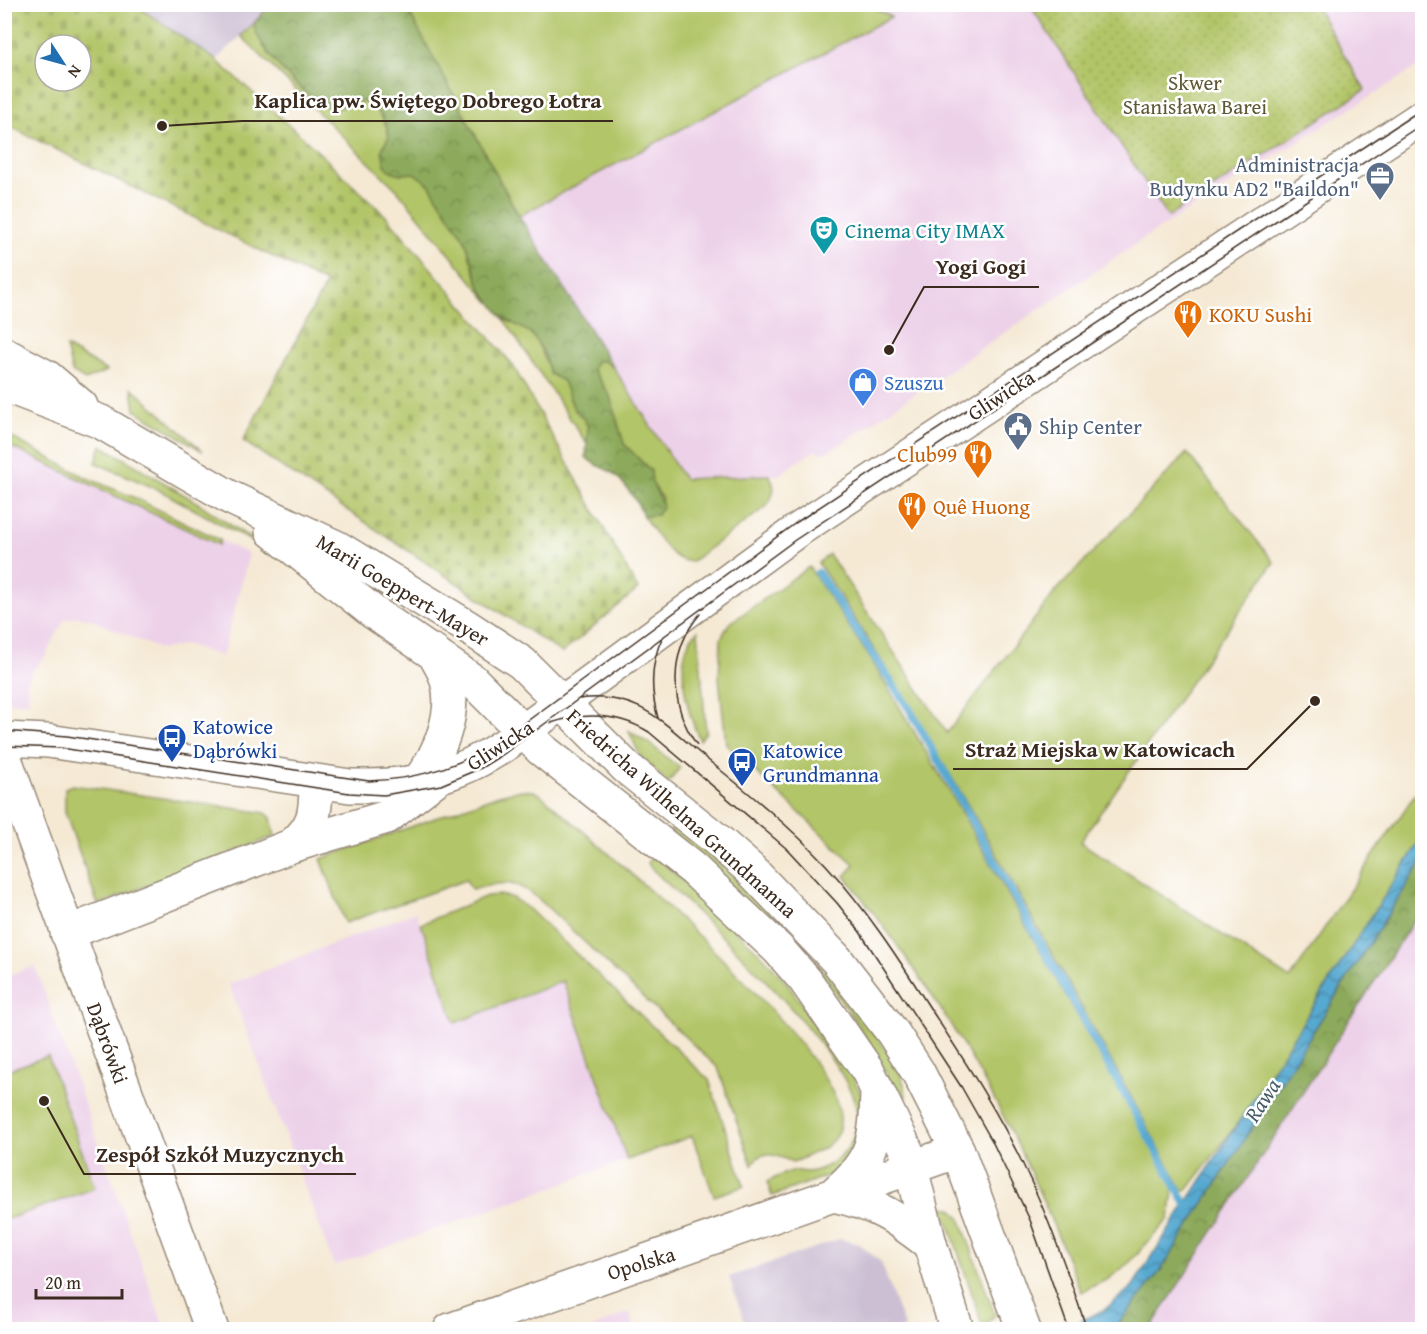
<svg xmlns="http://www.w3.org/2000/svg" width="1427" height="1334" viewBox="0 0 1427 1334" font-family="'Gentium Book Plus',serif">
<defs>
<pattern id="forest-crowns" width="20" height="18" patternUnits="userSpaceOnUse" patternTransform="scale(1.5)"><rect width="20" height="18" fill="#8daa5c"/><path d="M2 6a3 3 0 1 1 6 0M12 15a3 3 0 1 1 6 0" fill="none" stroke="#748b4b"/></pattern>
<pattern id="cemetery-stones" width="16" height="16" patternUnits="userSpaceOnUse" patternTransform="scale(1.5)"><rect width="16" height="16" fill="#b2c568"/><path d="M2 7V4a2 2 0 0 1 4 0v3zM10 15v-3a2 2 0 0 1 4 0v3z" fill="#9aa95a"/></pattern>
<pattern id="park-dots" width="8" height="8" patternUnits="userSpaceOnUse" patternTransform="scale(1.5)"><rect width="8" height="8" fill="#b2c568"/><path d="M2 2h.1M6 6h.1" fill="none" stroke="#9aa95a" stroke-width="1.8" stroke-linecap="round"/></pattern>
<pattern id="water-waves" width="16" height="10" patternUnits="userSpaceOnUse" patternTransform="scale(1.5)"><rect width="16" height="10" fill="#56a9d1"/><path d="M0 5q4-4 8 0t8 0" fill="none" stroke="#488aa9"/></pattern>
</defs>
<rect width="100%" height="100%" fill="#fff"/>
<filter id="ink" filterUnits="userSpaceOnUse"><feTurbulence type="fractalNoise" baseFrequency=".0167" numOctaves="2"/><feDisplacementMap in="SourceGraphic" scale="12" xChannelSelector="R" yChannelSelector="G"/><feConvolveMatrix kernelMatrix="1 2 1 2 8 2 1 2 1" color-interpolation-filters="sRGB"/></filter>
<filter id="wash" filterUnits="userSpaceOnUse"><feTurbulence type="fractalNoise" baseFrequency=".008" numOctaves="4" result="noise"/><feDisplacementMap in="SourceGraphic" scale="24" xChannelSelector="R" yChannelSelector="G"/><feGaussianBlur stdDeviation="1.35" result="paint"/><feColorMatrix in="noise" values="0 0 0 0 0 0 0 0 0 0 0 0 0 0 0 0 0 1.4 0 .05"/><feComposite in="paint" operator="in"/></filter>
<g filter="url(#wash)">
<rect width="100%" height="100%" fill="#f5e9d4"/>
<path fill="#edd1e9" d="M868,5H1422V64L1152,233L833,449L823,453L814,451L778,475L685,480L519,216L890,17Z
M4,439L249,554L222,657L186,644L161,650L91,619L75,616L64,620L45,657L33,670L26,683L29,702H5Z
M1422,908V1329L1150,1330L1218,1224Z
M416,912L455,1023L563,981L627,1160L334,1266L229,984Z
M35,966L165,1329H5L4,977Z
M629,1312L635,1329H591Z"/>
<path fill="#ccbfd4" d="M270,4L271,7L216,60L135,5Z
M840,1239L859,1244L881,1262L905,1329H747L729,1277Z"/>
<path fill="#b2c568" stroke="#767843" stroke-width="1.5" d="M868,4L891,17L519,216L405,5Z
M254,23C255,46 305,98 326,106C339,111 350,103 362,101C377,106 386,121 389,136L383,147L401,174L414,173L429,184L465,240L477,280L490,303L398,191L241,36Z
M503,318C513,323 525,327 532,335C546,350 543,373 563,381L574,409L584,419L588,427L589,447Z
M66,347L107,371L85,380L72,372Z
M604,360L614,368L684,479L769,475C777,488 774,494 766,507L692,561C672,565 654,530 643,516L657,515L662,498L651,482V471L624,444L609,394L593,370L595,361Z
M132,388L203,451L135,410Z
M5,434L87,478L133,497L220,540L219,545L5,444Z
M101,445L198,503L268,550L157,489L96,463Z
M1187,453L1274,562L1080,842L1290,979L1422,784V838L1251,1105L1189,1188L1183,1191C1065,979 953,764 818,563L829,554L947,733L1056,591Z
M809,567L872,661L947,787L1174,1187L1169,1219L1129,1263L1108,1279L1081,1292C1056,1230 1030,1167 999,1108C956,1027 902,948 845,876L855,865L726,744L719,677L721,638L729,624Z
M698,631L706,732L700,740C687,714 671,652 698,631Z
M629,731L650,744L680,768L668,783L640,756Z
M72,785L266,813L271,818L275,836L98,905L65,812V788Z
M521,790L534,791L541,795C597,843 850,1056 840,1124C837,1148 811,1154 793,1162C778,1156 761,1147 752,1165L718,1068L542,902C515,878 505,881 472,890L466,880L345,923L321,859L499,795Z
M674,825C745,881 804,944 859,1015C876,1037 905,1067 906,1097H899C878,1059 859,1021 831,988C784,931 724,882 670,831Z
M653,853L764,957L786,982L851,1073L861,1094L858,1150L832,1174L772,1196L767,1182C775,1178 784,1173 792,1171C797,1170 801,1171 806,1172C818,1172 834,1163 842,1155C853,1143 858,1128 857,1113C851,1051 698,914 651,868L648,863Z
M499,895L511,897L529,909L709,1080L744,1186L714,1196L692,1136L627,1160L563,981L455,1023L421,924L487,896Z
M48,1056L95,1188L5,1220V1071Z
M943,1207L952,1209L960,1218L995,1315L983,1327Z"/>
<path fill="url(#forest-crowns)" stroke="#646a3d" stroke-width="1.5" d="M270,5H405L519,216L614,368L604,361H596L593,370L609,394L624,444L651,471L652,482L663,505L657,515L643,516C640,504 621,478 611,472C602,467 594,466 586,457L588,427L584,419L574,409L563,381L550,374L543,351L531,333L503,318L481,289L465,240L429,184L414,173L401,174L391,171L385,165L382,150L389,136C386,121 378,106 362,101C350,103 339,111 326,106C305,98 255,46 254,23Z
M1422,861V908L1150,1329H1116L1128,1310L1161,1270Z"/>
<path fill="url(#cemetery-stones)" stroke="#767843" stroke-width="1.5" fill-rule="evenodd" d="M4,5H135L216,60L308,142L388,218L512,364L638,589L562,653L243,441L326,283L5,124ZM45,45H81V81H45Z"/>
<path fill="url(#park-dots)" stroke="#767843" stroke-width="1.5" d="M1030,5H1315L1365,90L1168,217Z"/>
<path fill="url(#water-waves)" stroke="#486a78" stroke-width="1.5" d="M1422,838V861L1161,1270L1115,1328L1071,1329L1082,1320L1104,1310L1132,1287Z"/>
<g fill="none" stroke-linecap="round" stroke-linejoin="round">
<path stroke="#56a9d1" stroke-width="8" d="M818,573L910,710L1190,1211"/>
</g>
</g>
<g filter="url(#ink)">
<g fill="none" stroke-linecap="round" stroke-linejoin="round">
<g stroke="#988a79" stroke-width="36">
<path id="street" d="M4,756L212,1330
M291,846L387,817L436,779
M67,933L291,846C315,827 316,812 316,782
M836,1192C875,1159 876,1138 877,1089
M833,1195C878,1205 894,1216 930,1244
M450,1330L958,1151"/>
</g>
<g stroke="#988a79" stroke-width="36">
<path id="secondary" d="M4,354L47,377L81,406
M4,385L101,422L231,498L338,548L466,626L522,663L627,768L716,839L749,868L836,959L893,1033L918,1072L958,1151L1024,1330
M272,531L373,612L472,680L541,749L693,869L778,949L805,980L868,1071L907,1152L930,1244L957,1330
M4,739L48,741L350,786C411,787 455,779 506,744L795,532L1422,117
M417,783C439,756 458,711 446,677C443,668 437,660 433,651"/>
</g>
<use href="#street" stroke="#fff" stroke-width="33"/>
<use href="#secondary" stroke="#fff" stroke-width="33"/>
<path stroke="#3b2a1e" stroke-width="1.5" d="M579,699C639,690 666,726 708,760C749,793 791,827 827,866C866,909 897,956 928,1005C965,1061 1001,1116 1029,1177C1052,1226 1070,1278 1087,1330
M658,718C650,690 650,663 663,636
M551,723C585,712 619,714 649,732L787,849L837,903L860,932L962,1088L992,1141L1030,1220L1069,1330
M4,731L67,736L369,781C421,779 464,765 507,736L797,522L1422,109
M697,745C669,706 668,651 700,614
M4,746L61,748L349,793L384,795L441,785L481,768L505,753L795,540L1422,124"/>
</g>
</g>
<defs>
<g id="office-pin" transform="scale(1.5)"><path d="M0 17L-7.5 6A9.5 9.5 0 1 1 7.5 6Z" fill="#5c6f8a" stroke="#fff"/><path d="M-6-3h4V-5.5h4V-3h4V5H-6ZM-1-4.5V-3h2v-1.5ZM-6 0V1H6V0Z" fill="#fff"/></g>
<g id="theatre-pin" transform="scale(1.5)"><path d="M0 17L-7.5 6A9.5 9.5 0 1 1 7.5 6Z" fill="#0f9aa8" stroke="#fff"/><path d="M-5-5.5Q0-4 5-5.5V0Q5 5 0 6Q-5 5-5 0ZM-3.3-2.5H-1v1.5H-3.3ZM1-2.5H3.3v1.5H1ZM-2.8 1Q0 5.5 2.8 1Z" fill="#fff"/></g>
<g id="restaurant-pin" transform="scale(1.5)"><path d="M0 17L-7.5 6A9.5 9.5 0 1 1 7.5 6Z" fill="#e8710a" stroke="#fff"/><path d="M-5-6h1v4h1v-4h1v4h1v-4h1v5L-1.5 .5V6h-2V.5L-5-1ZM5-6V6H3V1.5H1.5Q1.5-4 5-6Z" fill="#fff"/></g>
<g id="shop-pin" transform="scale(1.5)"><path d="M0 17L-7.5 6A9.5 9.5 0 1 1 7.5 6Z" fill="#3f7fe0" stroke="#fff"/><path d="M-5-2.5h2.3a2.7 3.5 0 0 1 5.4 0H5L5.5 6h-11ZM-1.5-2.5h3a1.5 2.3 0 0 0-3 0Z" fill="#fff"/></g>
<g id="civic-pin" transform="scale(1.5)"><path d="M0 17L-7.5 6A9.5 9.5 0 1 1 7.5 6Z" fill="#5c6f8a" stroke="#fff"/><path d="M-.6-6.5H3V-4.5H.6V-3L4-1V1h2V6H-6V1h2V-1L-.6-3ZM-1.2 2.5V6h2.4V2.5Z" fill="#fff"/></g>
<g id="bus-pin" transform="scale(1.5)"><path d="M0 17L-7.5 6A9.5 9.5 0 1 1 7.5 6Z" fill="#1a4fb4" stroke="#fff"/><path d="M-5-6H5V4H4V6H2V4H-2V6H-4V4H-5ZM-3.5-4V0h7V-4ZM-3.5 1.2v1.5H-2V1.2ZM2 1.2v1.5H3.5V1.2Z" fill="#fff"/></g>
</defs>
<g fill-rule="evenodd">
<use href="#office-pin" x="1380" y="176"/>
<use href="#theatre-pin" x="824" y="230"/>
<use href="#restaurant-pin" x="1188" y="314"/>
<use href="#shop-pin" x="863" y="382"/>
<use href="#civic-pin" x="1018" y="426"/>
<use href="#restaurant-pin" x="978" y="454"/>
<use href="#restaurant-pin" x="912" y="506"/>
<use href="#bus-pin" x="172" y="738"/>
<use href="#bus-pin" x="742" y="762"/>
</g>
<g text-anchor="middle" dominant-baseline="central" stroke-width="5" stroke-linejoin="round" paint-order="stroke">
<g font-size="21" fill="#5f5834" stroke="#fff">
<text x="1195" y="82">Skwer<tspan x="1195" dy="24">Stanisława Barei</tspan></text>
</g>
<g font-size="21" fill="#4e5e75" stroke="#fff" text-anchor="end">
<text x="1359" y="164">Administracja<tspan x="1359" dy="24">Budynku AD2 "Baildon"</tspan></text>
<text x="1039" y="426" text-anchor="start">Ship Center</text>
</g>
<g font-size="21" fill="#0d838f" stroke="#fff" text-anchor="start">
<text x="845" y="230">Cinema City IMAX</text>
</g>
<g font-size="21" fill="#c56008" stroke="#fff" text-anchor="start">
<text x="1209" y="314">KOKU Sushi</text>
<text x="957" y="454" text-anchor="end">Club99</text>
<text x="933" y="506">Quê Huong</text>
</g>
<g font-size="21" fill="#366cbe" stroke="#fff" text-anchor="start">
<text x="884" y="382">Szuszu</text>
</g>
<g font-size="21" fill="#3b2a1e" stroke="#fff">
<text transform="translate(1001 395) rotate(-33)">Gliwicka</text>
<text transform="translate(403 590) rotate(31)">Marii Goeppert-Mayer</text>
<text transform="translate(500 745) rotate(-33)">Gliwicka</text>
<text transform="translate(682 813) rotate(42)">Friedricha Wilhelma Grundmanna</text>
<text transform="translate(108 1043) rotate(70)">Dąbrówki</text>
<text transform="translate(641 1263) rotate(-17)">Opolska</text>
</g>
<g font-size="21" fill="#164399" stroke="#fff" text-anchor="start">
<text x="193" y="726">Katowice<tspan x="193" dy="24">Dąbrówki</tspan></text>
<text x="763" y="750">Katowice<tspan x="763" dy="24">Grundmanna</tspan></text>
</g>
<g font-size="22" font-style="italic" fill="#465d66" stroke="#fff">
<text transform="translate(1262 1100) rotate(-57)">Rawa</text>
</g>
</g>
<path fill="none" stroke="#3b2a1e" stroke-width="2" d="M162 126L242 121H613M889 350L924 287H1039M1315 701L1247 769H953M44 1101L84 1174H356"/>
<g fill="#3b2a1e" stroke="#fff" stroke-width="2">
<circle cx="162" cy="126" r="6"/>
<circle cx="889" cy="350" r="6"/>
<circle cx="1315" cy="701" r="6"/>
<circle cx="44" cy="1101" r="6"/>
</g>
<g font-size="22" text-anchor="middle" font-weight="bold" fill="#3b2a1e" stroke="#fff" stroke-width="5" stroke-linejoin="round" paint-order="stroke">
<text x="428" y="108">Kaplica pw. Świętego Dobrego Łotra</text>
<text x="981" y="274">Yogi Gogi</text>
<text x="1100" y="757">Straż Miejska w Katowicach</text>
<text x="220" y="1162">Zespół Szkół Muzycznych</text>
</g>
<rect width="1427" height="1334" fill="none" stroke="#fff" stroke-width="24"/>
<g transform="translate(63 63) rotate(126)"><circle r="28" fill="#ffffff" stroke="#b1aaa5" stroke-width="1.5"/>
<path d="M0-4.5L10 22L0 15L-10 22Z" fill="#1f6fb2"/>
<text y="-9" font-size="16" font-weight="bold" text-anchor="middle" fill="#3b2a1e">N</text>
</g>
<path d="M36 1289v9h86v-9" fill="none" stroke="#3b2a1e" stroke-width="3"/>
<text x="45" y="1289" font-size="18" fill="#3b2a1e" stroke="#ffffff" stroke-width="4.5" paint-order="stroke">20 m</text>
</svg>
